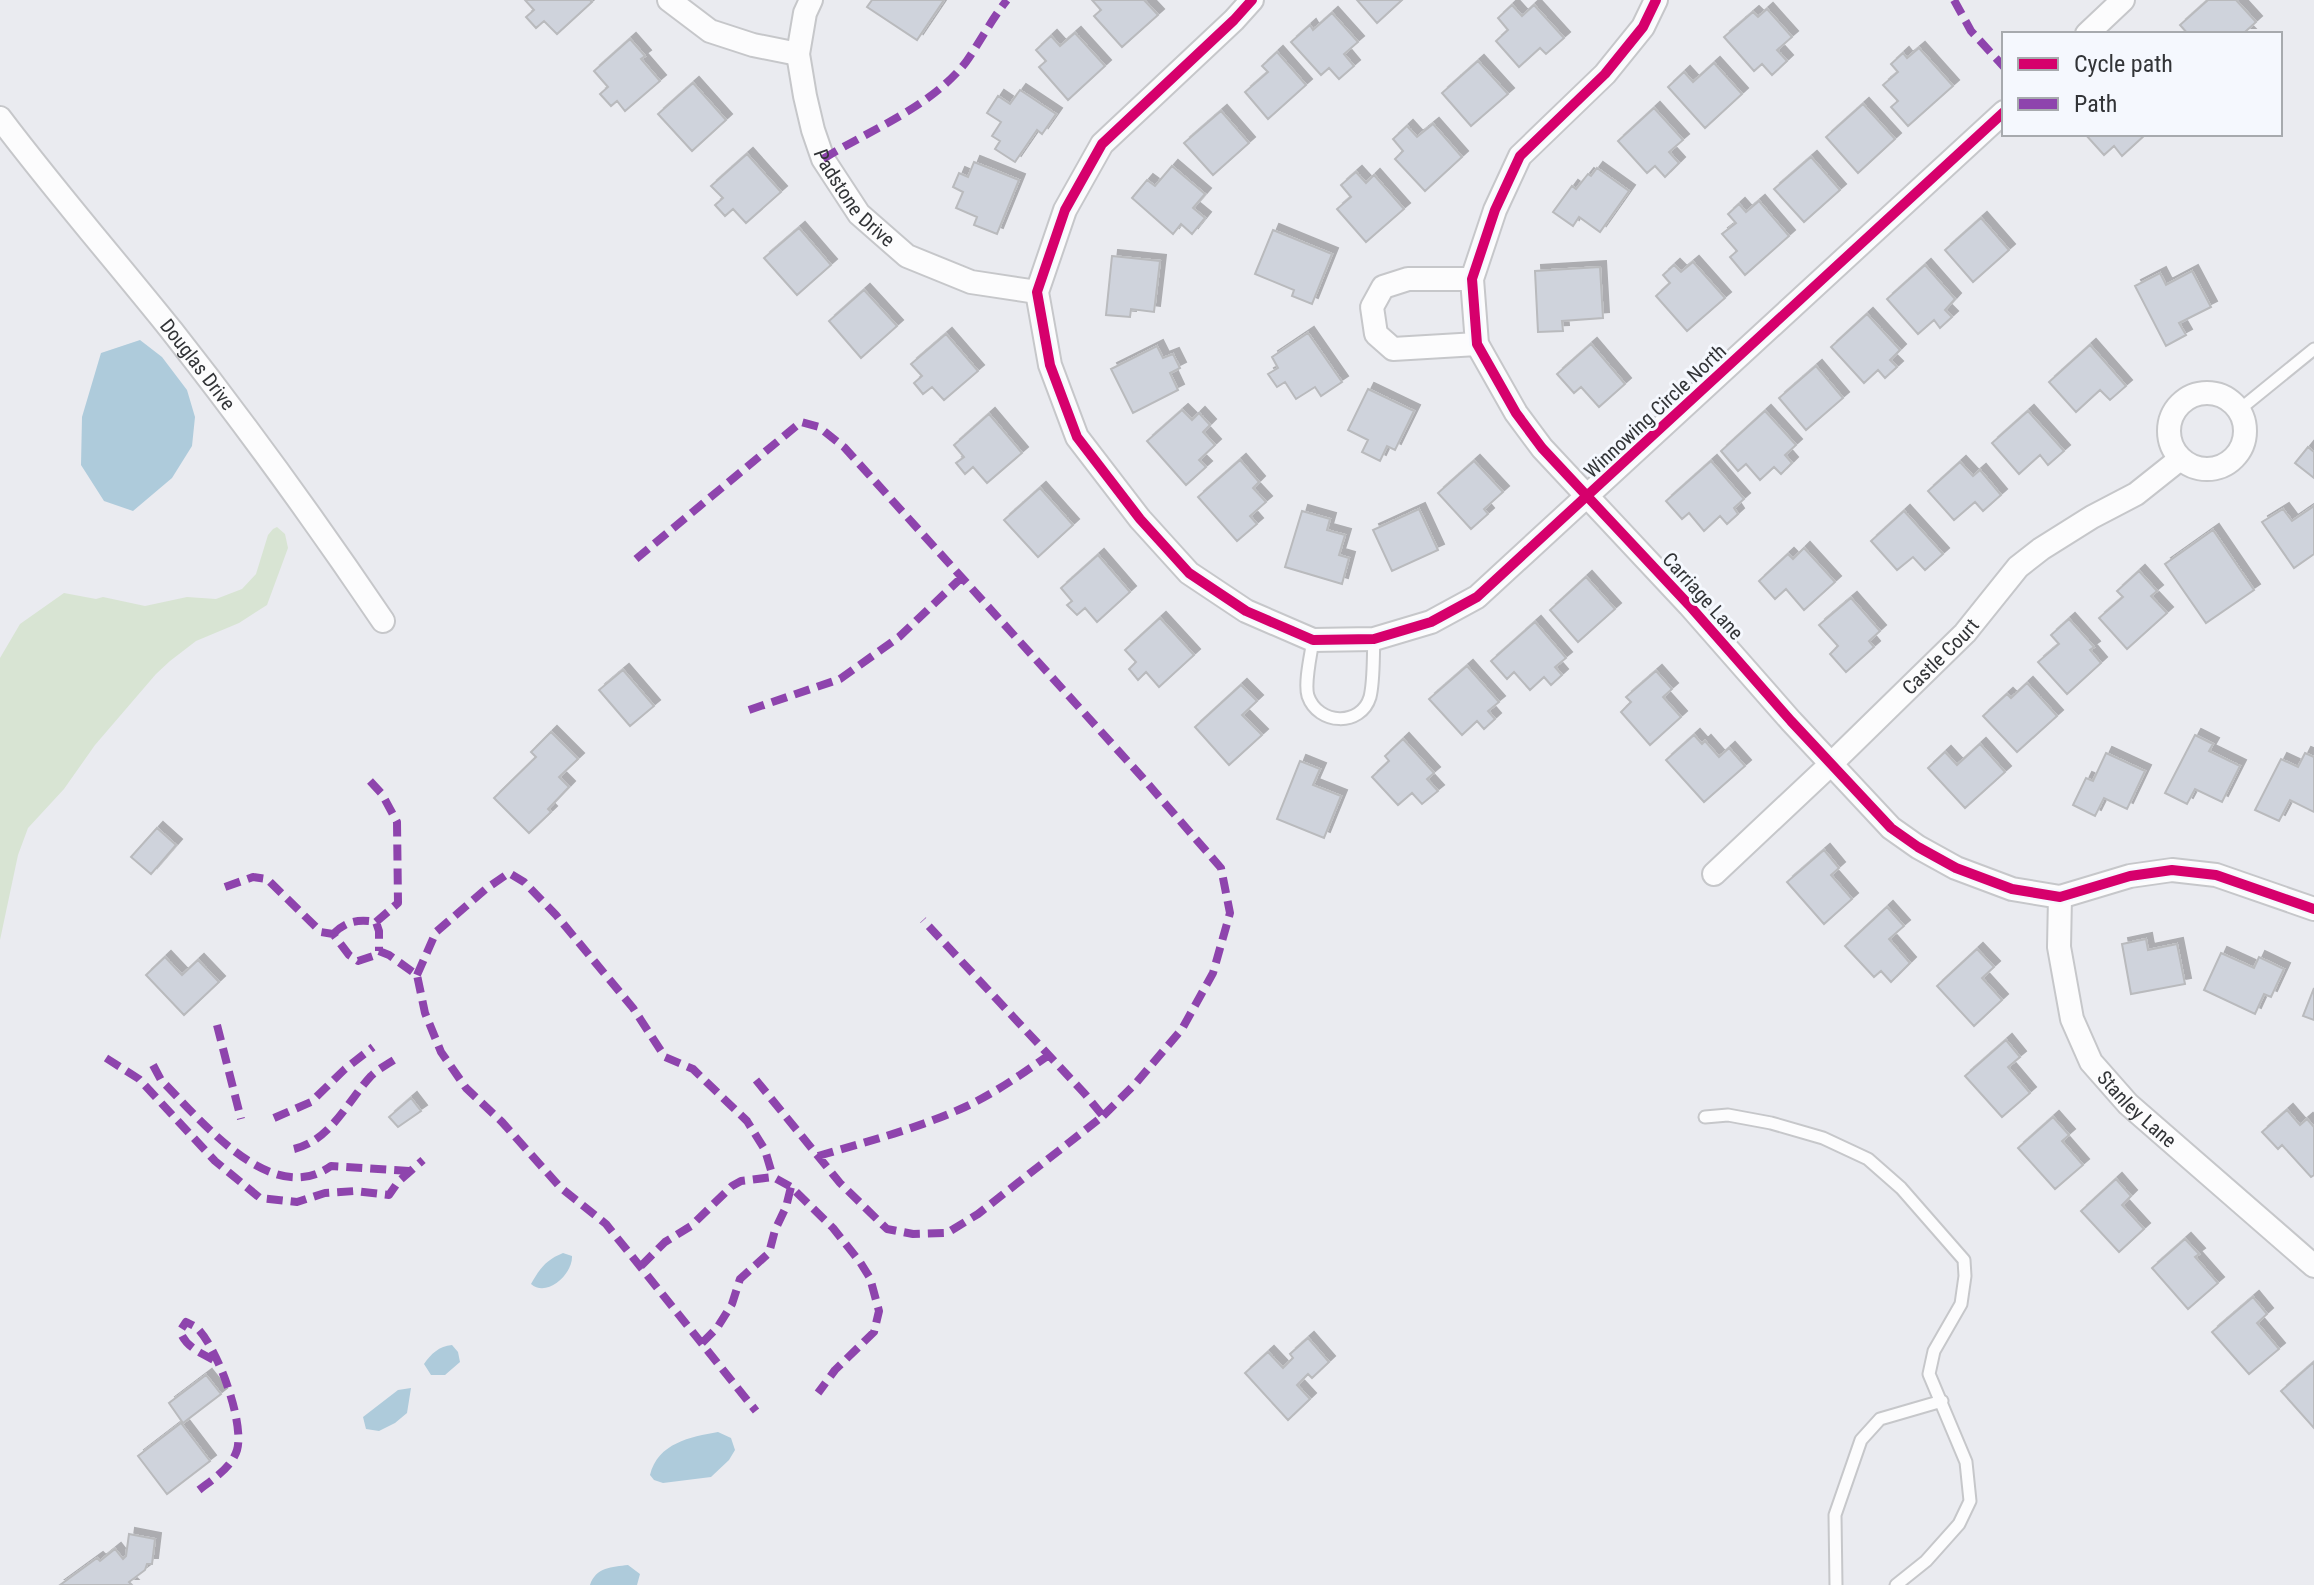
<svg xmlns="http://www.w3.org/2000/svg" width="2314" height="1585" viewBox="0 0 2314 1585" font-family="'Roboto Condensed',sans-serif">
<defs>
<filter id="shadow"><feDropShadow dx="6" dy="-6" stdDeviation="0" flood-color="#0004"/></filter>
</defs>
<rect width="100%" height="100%" fill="#eaebf0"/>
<path fill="#d8e4d3" d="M277,527L285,534L288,548L267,605L239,623L196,641L170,661L156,674L95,745L64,789L28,828L18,855L0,940V658L20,624L64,593L96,599L103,597L145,606L187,597L216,599L242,589L256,574L268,535L273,529Z"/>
<path fill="#aecbdb" d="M140,340L162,357L187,390L195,417L192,446L172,478L133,511L104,501L81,465L82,417L101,353Z
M563,1253L572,1256C573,1274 547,1298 531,1284C540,1268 546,1260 563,1253Z
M452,1345L458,1352L460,1362L445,1375H431L424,1364C431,1354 439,1346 452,1345Z
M411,1388L407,1413L395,1423L379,1431L366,1429L363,1417L398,1390Z
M718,1432L731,1438L735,1450L729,1460L711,1477L663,1483L654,1480L650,1475C658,1443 690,1437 718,1432Z
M628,1565L640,1574L637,1585H590C596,1567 612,1567 628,1565Z"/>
<path fill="#cfd3dc" stroke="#b9babd" stroke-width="2" filter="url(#shadow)" d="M525,0H590L592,2L557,34L544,21L536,28L526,17L534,10Z
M872,0H944L917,40L867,7Z
M1092,0H1144L1158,15L1122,47L1094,16L1101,10Z
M1357,0H1402L1377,23Z
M2208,0H2236L2256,22L2246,31L2249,34H2188L2180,25Z
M1512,5L1522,16L1534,5L1564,38L1546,54L1540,48L1519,67L1496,41L1508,30L1498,18Z
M1767,9L1792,37L1777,50L1787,61L1772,75L1762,64L1754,71L1724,37L1753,12L1758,17Z
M1332,13L1358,42L1344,54L1354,66L1339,79L1329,68L1321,75L1291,42L1310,25L1313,30Z
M1075,33L1105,66L1068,100L1039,67L1046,61L1036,50L1051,36L1060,46Z
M630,39L645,56L641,59L660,81L625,111L617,101L611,106L600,94L608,87L594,71Z
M1919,48L1953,86L1908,126L1891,107L1898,101L1883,85L1898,72L1891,64L1903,53L1907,58Z
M1277,52L1306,85L1268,119L1245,92L1268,72L1262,66Z
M1478,61L1508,94L1471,126L1442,93Z
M1714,63L1742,94L1705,128L1668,87L1684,72L1693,82Z
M693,83L726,120L692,151L658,114Z
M1020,90L1056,114L1042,134L1037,130L1015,162L995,149L1000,141L992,136L1001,122L987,113L998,96L1010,104Z
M1863,104L1895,139L1858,173L1826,137Z
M1654,108L1683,140L1669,152L1679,163L1665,177L1655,166L1647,173L1618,141Z
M1221,111L1249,143L1213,175L1184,143Z
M1433,124L1462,157L1425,191L1395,159L1403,151L1393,139L1407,126L1417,137Z
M2085,134H2146L2122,156L2114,146L2104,155Z
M747,154L781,192L746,223L733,209L725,216L715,205L723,198L711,186Z
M1811,157L1840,190L1804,222L1774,189Z
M974,162L1019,180L997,234L974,225L977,217L956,208L963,192L953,187L959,173L968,177Z
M1172,166L1205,194L1193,208L1205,218L1192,234L1181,224L1173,234L1132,198L1147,180L1155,186Z
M1597,168L1629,191L1600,232L1579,217L1573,226L1553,212L1572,186L1576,189L1588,174L1591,176Z
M1356,172L1366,183L1374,175L1404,209L1366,242L1337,209L1351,197L1341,185Z
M1759,201L1789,236L1745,275L1730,257L1737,251L1722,234L1736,223L1728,214L1739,204L1746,212Z
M1981,218L2009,250L1973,282L1945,250Z
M799,228L831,265L797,295L764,258Z
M1273,230L1332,254L1312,304L1292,296L1294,290L1255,274Z
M1112,256L1160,261L1154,312L1131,309L1130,317L1106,315Z
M1693,262L1725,298L1687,331L1656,296L1670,283L1663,275L1674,265L1681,272Z
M1925,265L1955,299L1945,310L1952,317L1940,328L1934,320L1918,334L1887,299Z
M1600,267L1603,318L1562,321L1563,331L1538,332L1535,271Z
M2192,271L2211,307L2179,323L2186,335L2166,346L2135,286L2160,273L2166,285Z
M864,290L897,326L861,358L829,321Z
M1867,314L1900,350L1890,360L1897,367L1885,378L1878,370L1864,383L1831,347Z
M1308,333L1342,382L1321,396L1315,387L1296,399L1285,382L1277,387L1268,374L1278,368L1272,357Z
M946,334L978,371L944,400L932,387L923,394L914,383L922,376L911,364Z
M1591,344L1625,384L1599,407L1581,387L1574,393L1557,374Z
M2090,345L2126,386L2110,400L2100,390L2076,412L2049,382Z
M1157,346L1163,358L1173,354L1180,368L1170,373L1178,390L1133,413L1111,369Z
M1816,366L1843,398L1806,430L1779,398Z
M1368,389L1414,411L1395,450L1387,446L1380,461L1362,452L1368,440L1348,430Z
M1182,410L1192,420L1199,413L1210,425L1203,432L1215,445L1199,460L1206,467L1186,485L1147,441Z
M1765,411L1796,445L1785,455L1792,463L1781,474L1774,467L1760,480L1746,464L1738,471L1721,451Z
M2028,411L2064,451L2048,465L2040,455L2019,474L1992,443Z
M989,414L1022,453L987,483L973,467L965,474L956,463L964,457L954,445Z
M2308,447L2314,452V478L2295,463Z
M1240,460L1259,482L1253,488L1266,502L1250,516L1257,524L1237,541L1198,497Z
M1474,461L1503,492L1484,509L1488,514L1471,529L1438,493Z
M1711,461L1744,499L1734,508L1738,514L1727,524L1720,516L1704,531L1689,513L1682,519L1666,501Z
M1960,462L1973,476L1980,470L2001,495L1983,511L1975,502L1954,520L1928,491Z
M1040,488L1073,525L1038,557L1004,520Z
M2314,506V554L2294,568L2262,522L2283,509L2292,521Z
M1419,509L1438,550L1392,571L1373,530Z
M1302,511L1330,519L1327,530L1345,535L1339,555L1349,558L1342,584L1285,567Z
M1904,511L1943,554L1925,570L1913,557L1897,570L1871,541Z
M2213,530L2254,590L2206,623L2165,564Z
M1804,548L1835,582L1804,610L1786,589L1775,599L1759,581L1788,554L1793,559Z
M1098,555L1130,592L1097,622L1085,608L1077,615L1067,605L1072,601L1061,588Z
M2139,571L2157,591L2151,596L2167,613L2127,649L2099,618L2123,597L2117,591Z
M1586,577L1615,609L1578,642L1550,610Z
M1851,598L1880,631L1869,641L1874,647L1846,672L1830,654L1838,646L1819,625Z
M1160,618L1194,655L1159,687L1146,672L1138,680L1129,669L1136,662L1125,650Z
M2069,619L2094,647L2090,650L2101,663L2067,694L2038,662L2059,644L2051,635Z
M1535,622L1566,658L1555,667L1562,675L1551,685L1544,677L1530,690L1514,672L1507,679L1491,661Z
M1467,666L1499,702L1488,711L1495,719L1484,729L1477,721L1462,735L1429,699Z
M623,670L654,706L630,726L599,690Z
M1656,671L1672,689L1663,697L1681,717L1650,745L1621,712L1631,702L1626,697Z
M2027,683L2057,716L2017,752L1983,716L2007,694L2011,698Z
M1241,685L1257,701L1242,715L1262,735L1229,765L1195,727Z
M551,732L578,759L559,777L569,787L548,809L551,812L529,833L494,798L536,757L531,752Z
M1694,735L1702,744L1705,741L1719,757L1729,748L1745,766L1704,802L1666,760Z
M2195,735L2213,744L2209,751L2240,766L2222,802L2195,789L2187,804L2165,793Z
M1403,739L1434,773L1427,779L1438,791L1422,804L1412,793L1398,805L1372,777L1389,761L1385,756Z
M1980,744L2005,772L1965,808L1928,768L1945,752L1957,765Z
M2106,753L2145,771L2127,809L2104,798L2095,816L2073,805L2086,778L2093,781Z
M2305,753L2314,757V812L2290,800L2279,821L2255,810L2281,759L2298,767Z
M1300,761L1320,769L1313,785L1341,796L1324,838L1277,819Z
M157,828L176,845L151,874L131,857Z
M1824,850L1839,868L1831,875L1852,899L1824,924L1787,882Z
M1887,907L1904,926L1889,939L1910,963L1891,982L1881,971L1874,977L1845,946Z
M2146,939L2148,950L2177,944L2185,984L2131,994L2122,944Z
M1977,949L1994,967L1982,978L2002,1000L1974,1026L1937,986Z
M2221,953L2254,968L2259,957L2284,969L2271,997L2264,994L2255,1014L2204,990Z
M165,957L182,975L198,960L219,982L184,1015L146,975Z
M2314,988V1020L2303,1016Z
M2006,1040L2020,1057L2008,1067L2030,1093L2002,1117L1965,1076Z
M411,1098L421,1111L398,1127L389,1117Z
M2287,1110L2300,1125L2307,1119L2314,1127V1175L2311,1177L2282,1145L2278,1149L2262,1132Z
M2053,1117L2069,1135L2062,1141L2083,1165L2055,1189L2018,1148Z
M2116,1179L2131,1196L2122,1205L2144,1229L2119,1252L2081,1211Z
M2185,1239L2199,1254L2195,1257L2218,1283L2188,1309L2152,1268Z
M2253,1297L2267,1314L2257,1323L2279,1349L2249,1374L2212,1332Z
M1308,1338L1329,1362L1312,1378L1308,1374L1297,1385L1310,1399L1288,1420L1245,1373L1268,1352L1283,1368L1293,1358L1290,1354Z
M2314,1362V1428L2281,1391Z
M206,1375L221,1394L183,1423L169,1403Z
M181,1423L210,1461L167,1494L138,1456Z
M129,1534L155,1539L152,1564H147L145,1570L129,1582L132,1585H60L97,1558L100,1561L115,1549L123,1559L126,1556Z"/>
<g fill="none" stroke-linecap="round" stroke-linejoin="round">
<g stroke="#c6c7ca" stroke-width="15">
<path id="lane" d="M2239,410L2314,349
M1313,640C1311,654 1304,683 1308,696C1318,725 1361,727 1370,697C1374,681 1373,656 1374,639
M1705,1117L1728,1115L1771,1123L1823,1138L1868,1159L1901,1188L1964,1260L1965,1276L1961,1304L1934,1351L1929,1374L1966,1462L1970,1501L1959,1524L1926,1561L1896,1585
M1836,1585L1835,1515L1861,1440L1880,1419L1942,1401"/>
</g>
<g stroke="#c6c7ca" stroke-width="26">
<g id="street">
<path d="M669,0L710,31L753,45L798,54"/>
<path id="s1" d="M811,0L805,13L798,54L805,96L813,130L823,159L859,214L907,256L971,282L1037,292"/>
<path d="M1252,0L1234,20L1102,144L1065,210L1037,292L1050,365L1077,437L1140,519L1189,573L1246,611L1313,640L1374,639L1431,622L1477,597L2004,112"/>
<path d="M1656,0L1643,27L1605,74L1520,156L1495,210L1472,279L1477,344L1516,413L1542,448L1689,605L1791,721L1891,828L1918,847L1956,868L2012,889L2060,897L2130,876L2172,870L2216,875L2314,909"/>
<path d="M2087,34L2123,0"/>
<path id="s2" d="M0,118C55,191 115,260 172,331C246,425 316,522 383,621"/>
<path d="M1472,279H1408L1383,287L1372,307L1376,334L1393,349L1477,344"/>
<circle cx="2207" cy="431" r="38"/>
<path id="s3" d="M1714,874L1831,764L1965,633L2018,567L2041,549L2092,517L2136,494L2180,459"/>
<path id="s4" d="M2060,897L2059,947L2072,1019L2091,1062L2128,1104L2314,1266"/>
</g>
</g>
<use href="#lane" stroke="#fcfcfd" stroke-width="11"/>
<use href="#street" stroke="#fcfcfd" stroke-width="22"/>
<path stroke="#8e44ad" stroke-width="8" stroke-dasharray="16 8" stroke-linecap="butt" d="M1954,0L1971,31L2004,67
M823,159C871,129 930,108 966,62C980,42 991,20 1007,0
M636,559L801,422L819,427L844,447L1142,777L1221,868L1230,913L1213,973L1182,1029L1136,1083L1103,1116
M749,710L840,679L899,637L961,578
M370,781L382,794L397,822L398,903L376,922
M225,887L253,877L267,879L321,932L333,934L349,955L358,961L373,956L379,951L389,955L417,975L425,1013L441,1052L466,1088L502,1122L560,1187L606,1224L756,1411
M333,934C346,921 358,919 376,922L379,931V951
M417,975L436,932L487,888L509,873L524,882L556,915L633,1008L665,1057L693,1069L747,1121L765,1150L773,1177
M217,1025L241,1119
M106,1058L139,1079L215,1161L260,1198L297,1202L325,1193L355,1191L389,1195L398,1182L423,1160
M153,1065L161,1080C200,1119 271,1209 331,1166L409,1171
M756,1080L840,1183L887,1229L913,1234L947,1233L978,1214L1103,1116L1085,1094L923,920
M274,1118L311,1102L345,1069L373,1047
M294,1149C331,1140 347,1102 371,1076C378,1069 388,1064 397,1058
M818,1156C866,1142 919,1128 965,1107C995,1093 1022,1074 1049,1055
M641,1266L665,1242L691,1226L732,1186L741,1181L773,1177L791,1187L833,1228L860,1262L870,1278L879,1311L874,1332L835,1370L818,1393
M702,1343L717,1328L732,1304L740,1279L769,1253L775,1230L786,1207L791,1187
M199,1490C213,1479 232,1467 237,1450C245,1423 217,1347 197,1328C195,1326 190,1324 186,1322L180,1331C186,1348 202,1353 217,1362"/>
<g stroke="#f5f8fe" stroke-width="15">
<path id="cycleway" d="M1252,0L1234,20L1102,144L1065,210L1037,292L1050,365L1077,437L1140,519L1189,573L1246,611L1313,640L1374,639L1431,622L1477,597L2004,112
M1656,0L1643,27L1605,74L1520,156L1495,210L1472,279L1477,344L1516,413L1542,448L1689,605L1791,721L1891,828L1918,847L1956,868L2012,889L2060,897L2130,876L2172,870L2216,875L2314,909"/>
</g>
<use href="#cycleway" stroke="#d6006c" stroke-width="10"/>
</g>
<g text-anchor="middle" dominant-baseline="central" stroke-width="6" stroke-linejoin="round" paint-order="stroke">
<g font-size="20" fill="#323437" stroke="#f5f8fe">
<text stroke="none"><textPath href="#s1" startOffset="214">Padstone Drive</textPath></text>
<text stroke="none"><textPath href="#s2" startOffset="316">Douglas Drive</textPath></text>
<text transform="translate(1655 411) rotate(-43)">Winnowing Circle North</text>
<text transform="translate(1703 596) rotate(48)">Carriage Lane</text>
<text stroke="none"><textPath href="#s3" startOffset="314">Castle Court</textPath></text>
<text stroke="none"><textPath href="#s4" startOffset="236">Stanley Lane</textPath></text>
</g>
</g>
<rect x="2002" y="32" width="280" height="104" fill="#f5f8fe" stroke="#a7aaae" stroke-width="2"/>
<rect x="2018" y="58" width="40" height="12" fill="#d6006c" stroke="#a7aaae" stroke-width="2"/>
<text x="2074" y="72" font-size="24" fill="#323437">Cycle path</text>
<rect x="2018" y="98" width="40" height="12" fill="#8e44ad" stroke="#a7aaae" stroke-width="2"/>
<text x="2074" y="112" font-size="24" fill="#323437">Path</text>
</svg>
